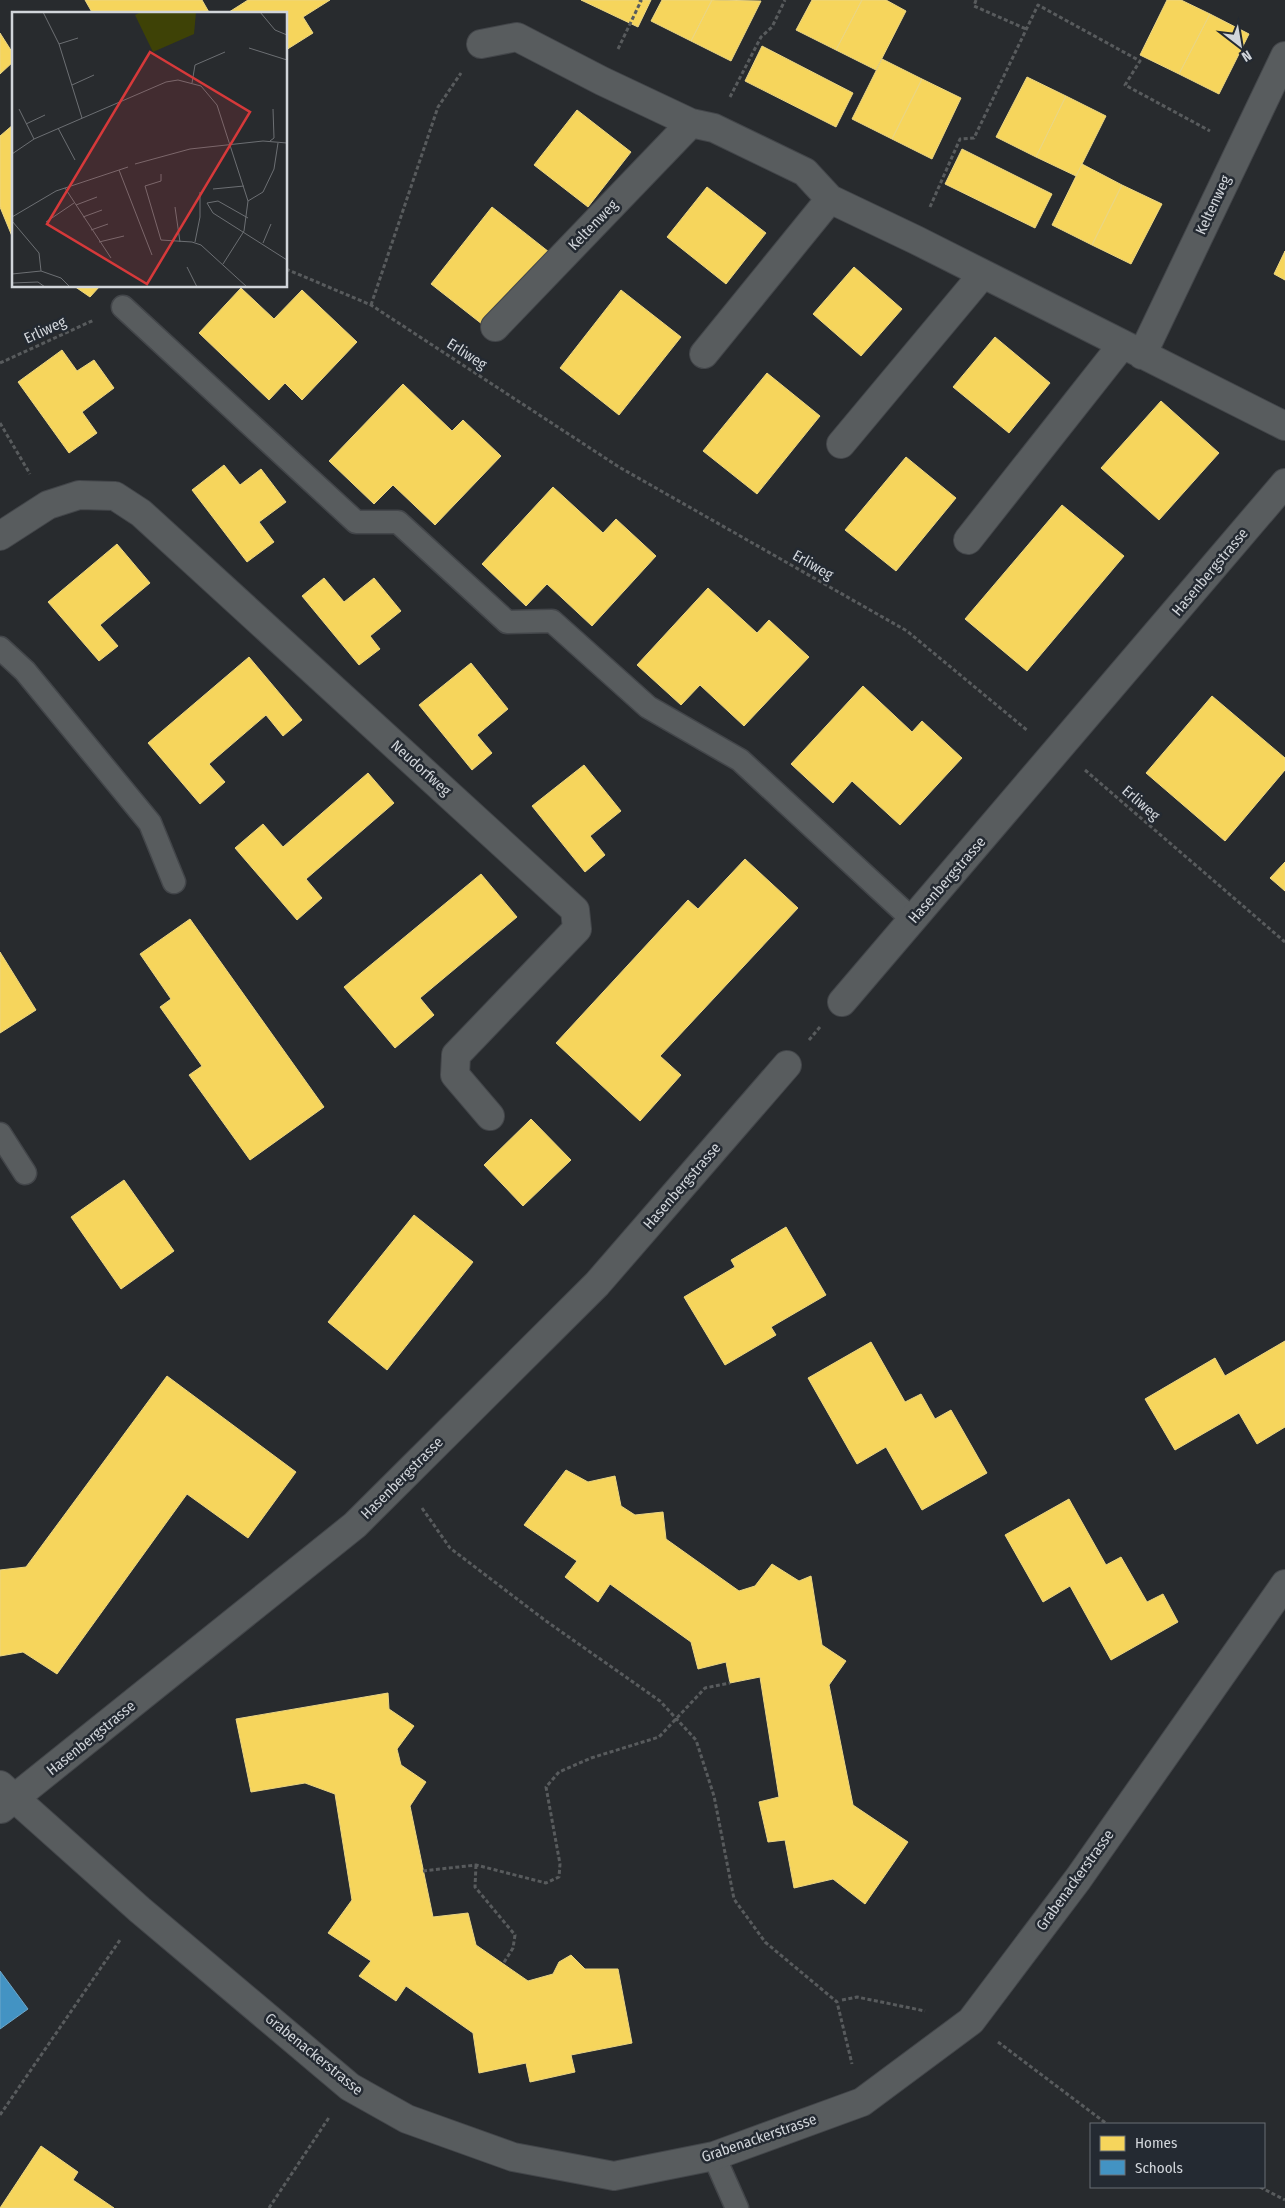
<svg xmlns="http://www.w3.org/2000/svg" width="1285" height="2208" viewBox="0 0 1285 2208" font-family="'Fira Sans Condensed',sans-serif">
<rect width="100%" height="100%" fill="#282b2e"/>
<path fill="#f6d55c" stroke="#ebd582" d="M85,0H202L210,14H93Z
M248,0H330L303,17L313,33L286,50V14H226Z
M581,0H651L638,27Z
M662,0H712L691,41L651,21Z
M712,0L761,1L731,61L691,41Z
M812,0H862L836,50L796,30Z
M862,0H886L906,11L876,70L836,50Z
M1167,0H1181L1210,14L1179,74L1140,55Z
M1210,14L1249,34L1219,94L1179,74Z
M0,33L14,55V61L0,74Z
M762,46L853,93L836,127L745,81Z
M882,59L922,79L892,139L852,119Z
M1027,77L1066,96L1036,157L996,137Z
M922,79L961,98L932,159L892,139Z
M1066,96L1106,116L1076,176L1036,157Z
M577,110L631,152L588,207L534,165Z
M14,124V241L0,207V136Z
M962,149L1052,194L1035,228L945,184Z
M1082,164L1122,185L1092,245L1052,225Z
M1122,185L1162,204L1131,264L1092,245Z
M707,187L766,233L726,284L667,237Z
M492,207L549,252L487,328L431,284Z
M1285,251V280L1274,274Z
M854,267L902,309L861,356L813,314Z
M74,286H100L90,297Z
M241,288L274,319L302,290L357,342L302,400L285,383L269,400L199,333Z
M621,290L681,337L619,415L560,368Z
M995,337L1050,383L1009,433L953,387Z
M62,350L77,371L94,360L114,388L82,412L97,433L69,453L18,382Z
M767,373L820,416L757,494L703,451Z
M403,384L452,431L463,420L501,456L435,525L393,485L374,504L329,461Z
M1161,401L1219,453L1159,520L1101,468Z
M906,457L956,498L896,571L845,530Z
M224,465L240,485L261,469L286,502L259,522L274,542L247,562L192,490Z
M553,487L603,533L616,519L656,556L592,626L547,584L526,606L482,564Z
M1062,505L1124,556L1027,671L965,619Z
M117,544L150,583L100,625L118,646L99,661L48,602Z
M324,578L344,602L374,578L401,611L370,636L380,649L359,665L302,596Z
M708,588L757,633L769,620L809,657L744,726L700,685L681,705L637,665Z
M249,657L302,720L283,736L266,715L209,764L225,782L200,804L148,743Z
M471,663L508,709L477,735L492,753L472,770L419,705Z
M863,686L912,732L922,721L962,758L900,825L852,781L833,803L791,764Z
M1212,696L1285,758V770L1225,841L1146,773Z
M584,765L621,811L590,836L605,855L585,872L532,806Z
M368,773L394,803L306,879L322,898L297,920L235,848L263,824L283,847Z
M745,859L798,908L660,1056L681,1075L640,1121L556,1043L688,900L698,909Z
M1285,862V891L1270,878Z
M481,874L517,917L420,998L434,1015L395,1048L344,987Z
M190,919L324,1107L250,1160L189,1075L202,1066L160,1007L171,999L140,954Z
M0,952L36,1010L0,1033Z
M531,1119L571,1160L523,1206L484,1165Z
M124,1180L174,1251L121,1289L71,1217Z
M414,1215L473,1262L387,1370L328,1322Z
M786,1227L826,1295L771,1327L776,1335L725,1365L684,1297L735,1267L731,1260Z
M1285,1341V1427L1257,1444L1239,1413L1175,1450L1145,1399L1215,1358L1225,1376Z
M871,1342L905,1402L921,1394L935,1419L951,1410L987,1473L922,1510L886,1447L857,1464L808,1378Z
M167,1376L296,1472L248,1538L187,1494L57,1674L23,1652L0,1656V1570L26,1567Z
M566,1470L588,1482L615,1476L621,1506L635,1515L663,1512L666,1539L739,1591L755,1586L772,1564L799,1581L811,1576L822,1645L846,1661L829,1685L853,1805L908,1842L865,1904L833,1879L794,1888L785,1840L768,1842L759,1802L779,1797L760,1677L730,1683L726,1662L698,1669L691,1642L610,1584L598,1602L565,1577L577,1561L524,1525Z
M1069,1499L1106,1565L1121,1557L1147,1602L1163,1594L1178,1622L1111,1660L1070,1586L1043,1602L1005,1535Z
M388,1693L389,1709L414,1726L397,1749L401,1765L426,1782L410,1806L433,1917L468,1913L476,1945L528,1981L553,1974L559,1962L571,1955L585,1969H618L632,2043L571,2055L575,2072L530,2082L526,2063L479,2073L473,2033L406,1986L396,2001L359,1976L371,1961L328,1933L352,1900L335,1794L305,1783L251,1792L236,1719Z
M41,2146L78,2172L73,2180L114,2208H0Z"/>
<path fill="#4393c3" stroke="#6ea7ca" d="M0,1971L28,2009L0,2029Z"/>
<g fill="none" stroke-linecap="round" stroke-linejoin="round">
<g stroke="#43464a" stroke-width="25">
<path id="service" d="M123,307L356,522H398L507,622L552,621L648,707L740,760L913,920
M0,648L25,671L150,823L174,882
M0,1134L25,1173
M714,2156L737,2208"/>
</g>
<g stroke="#43464a" stroke-width="30">
<path id="minor" d="M481,44L517,37L602,81L691,123L714,128L805,172L830,199L916,240L1285,426
M495,327L691,123
M704,354L830,199
M1142,355L1285,56
M841,444L983,274
M0,536L48,505L79,495L115,496L141,513L575,910L577,929L456,1055L455,1075L490,1116
M968,540L1122,345
M842,1002L1285,483
M0,1785L140,1910L350,2087L407,2119L513,2157L614,2176L714,2156L862,2102L971,2021L1078,1879L1285,1584
M1,1809L355,1525L597,1284L787,1065"/>
</g>
<path stroke="#585b5d" stroke-width="3" stroke-dasharray="4 2.5" stroke-linecap="butt" d="M976,0L974,6L1026,29
M618,49L641,1L639,0
M730,97L761,37L772,27L785,0
M930,207L960,139L974,138L1038,5L1140,61L1125,85L1210,131
M286,269L371,305L619,467L907,631L1028,731
M371,305L438,107L461,73
M0,363L94,320
M0,423L30,474
M1085,770L1285,942
M809,1040L820,1027
M422,1508L450,1548L546,1621L660,1701L696,1740L714,1796L734,1899L765,1942L837,2002L852,2064
M476,1865L475,1887L515,1935L513,1948L503,1964
M423,1871L476,1865L546,1883L559,1877L560,1864L546,1787L559,1772L591,1758L659,1737L705,1688L730,1683
M842,2000L857,1997L925,2011
M998,2042L1107,2124
M0,2115L120,1940
M1260,2187L1285,2200
M269,2208L330,2116"/>
<use href="#service" stroke="#585c5e" stroke-width="22"/>
<use href="#minor" stroke="#585c5e" stroke-width="28"/>
</g>
<g text-anchor="middle" dominant-baseline="central" stroke-width="5" stroke-linejoin="round" paint-order="stroke">
<g font-size="15" fill="#d1d5da" stroke="#242a32">
<text transform="translate(1213 205) rotate(-65)">Keltenweg</text>
<text transform="translate(593 225) rotate(-46)">Keltenweg</text>
<text transform="translate(45 330) rotate(-25)">Erliweg</text>
<text transform="translate(467 354) rotate(33)">Erliweg</text>
<text transform="translate(813 565) rotate(30)">Erliweg</text>
<text transform="translate(1210 572) rotate(-50)">Hasenbergstrasse</text>
<text transform="translate(421 768) rotate(42)">Neudorfweg</text>
<text transform="translate(1141 803) rotate(41)">Erliweg</text>
<text transform="translate(947 880) rotate(-49)">Hasenbergstrasse</text>
<text transform="translate(682 1186) rotate(-49)">Hasenbergstrasse</text>
<text transform="translate(402 1478) rotate(-45)">Hasenbergstrasse</text>
<text transform="translate(91 1738) rotate(-39)">Hasenbergstrasse</text>
<text transform="translate(1075 1880) rotate(-54)">Grabenackerstrasse</text>
<text transform="translate(314 2054) rotate(39)">Grabenackerstrasse</text>
<text transform="translate(759 2138) rotate(-19)">Grabenackerstrasse</text>
</g>
</g>
<g transform="translate(12 12)">
<rect width="275" height="275" fill="#282b2e"/>
<path d="M129,0H184L182,22L141,40L123,3Z" fill="#3e4206"/>
<path fill="none" stroke="#6c6f73" stroke-width="1" d="M31,0L47,32L70,106M248,0L263,18L275,23M47,32L66,26M237,36L275,48M180,71L183,53L213,40M60,73L82,63M7,97L22,127M14,112L33,103M46,116L63,148M258,129L262,126L261,97M0,142L22,127L154,70L166,68L189,74L205,93L236,189L232,219L211,252M123,152L178,137L251,129L275,131M107,158L140,243M149,162V169L133,174L149,228L180,230L189,233L235,275M53,176L99,246M201,177L232,174M236,189L251,180L262,157L266,131M64,193L85,185M163,195L168,230M0,205L44,179L116,155M71,205L90,198M236,206L206,189L195,191L201,201L275,248M0,209L27,241L29,259M34,210L62,191M79,218L96,212M87,230L112,224M183,230L188,205V180M251,231L259,212M175,255L185,275M0,262L29,259L49,266L58,275M0,271L26,270L33,275"/>
<path fill="#d6393a" fill-opacity="0.15" stroke="#d6393a" stroke-width="2.5" d="M138,40L238,100L135,272L35,212Z"/>
<rect width="275" height="275" fill="none" stroke="#d1d5da" stroke-width="2.5"/>
</g>
<rect x="1090" y="2123" width="175" height="65" fill="#242a32" stroke="#696e75"/>
<rect x="1100" y="2136" width="25" height="15" fill="#f6d55c" stroke="#696e75"/>
<text x="1135" y="2148" font-size="15" fill="#d1d5da">Homes</text>
<rect x="1100" y="2160" width="25" height="15" fill="#4393c3" stroke="#696e75"/>
<text x="1135" y="2173" font-size="15" fill="#d1d5da">Schools</text>
<g transform="translate(1240 45) rotate(149)" stroke="#242a32" stroke-width="4" paint-order="stroke">
<path d="M0-4L9 19L0 12L-9 19Z" fill="#d1d5da"/>
<text y="-8" font-size="14" font-weight="bold" text-anchor="middle" fill="#d1d5da">N</text>
</g>
</svg>
